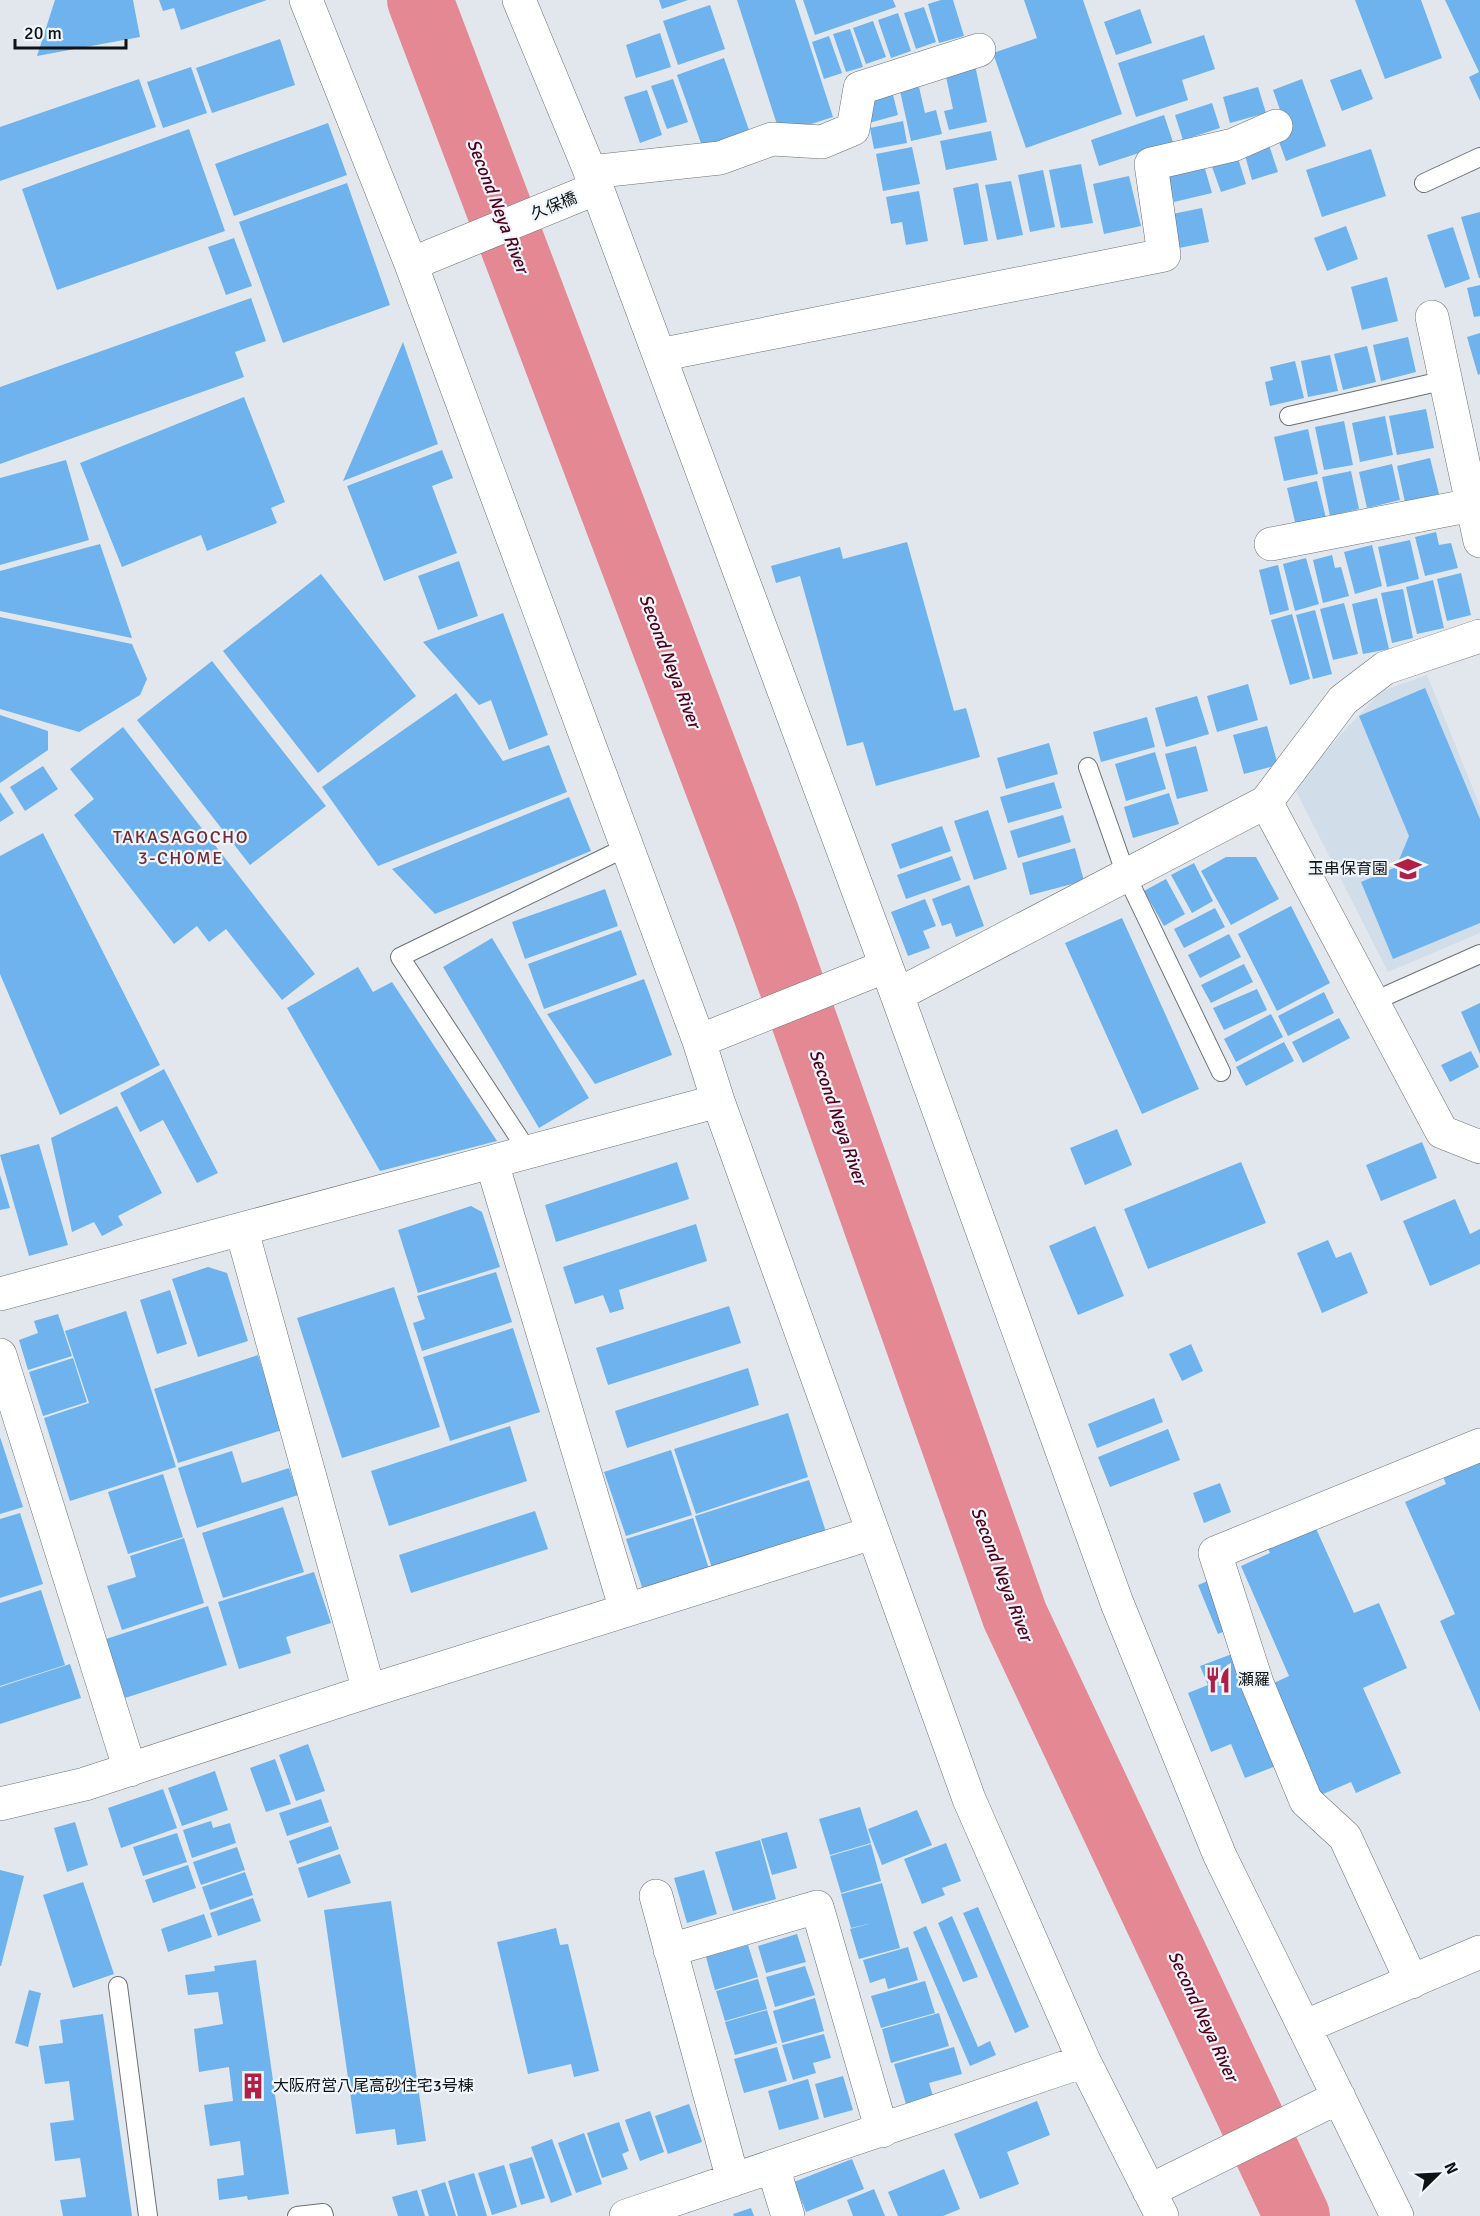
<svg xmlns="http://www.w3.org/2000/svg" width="1480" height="2216" viewBox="0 0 1480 2216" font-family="Signika,'Noto Sans JP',sans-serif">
<rect width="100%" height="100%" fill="#e1e7ed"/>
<path fill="#d1dde8" d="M1427,675L1480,806V933L1388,972L1293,785L1382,691Z"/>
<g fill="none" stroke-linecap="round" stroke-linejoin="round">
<path stroke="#e48994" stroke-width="66" d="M420,0L766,913L1015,1616L1297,2216"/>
</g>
<path fill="#6eb3ee" d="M55,0H133L140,37L37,56Z
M159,0H267L181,30L174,8L163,11Z
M659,0H688L662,9Z
M737,0H795L833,117L780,134Z
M803,0H893L896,7L815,35Z
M941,0H953L964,36L939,43L928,4Z
M1024,0H1083L1122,114L1026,148L993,53L1037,38Z
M1355,0H1421L1442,58L1385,79Z
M1445,0H1480V101L1469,77L1479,72Z
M710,5L725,49L678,65L663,21Z
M924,7L936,42L916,49L904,13Z
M1140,9L1152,43L1116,55L1104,22Z
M898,13L911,51L891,58L878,20Z
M873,21L886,57L866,64L853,28Z
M850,29L863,67L846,72L833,34Z
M660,33L671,67L636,78L626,45Z
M1204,35L1215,69L1182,80L1188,100L1136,117L1118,63Z
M829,36L842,73L824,79L812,42Z
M280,39L295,85L212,113L196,68Z
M724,58L750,133L703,149L677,75Z
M975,65L987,122L949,130L944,111L953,109L945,72Z
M191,67L207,113L163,128L147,82Z
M1361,69L1373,99L1342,111L1330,80Z
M139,79L156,127L0,181V127Z
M673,79L688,122L667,129L651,86Z
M1302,79L1326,146L1286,161L1278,139L1289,135L1273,90Z
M919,87L925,113L936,110L942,134L911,141L900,91Z
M1258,87L1266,113L1230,123L1223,97Z
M647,90L662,135L640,143L624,97Z
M892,91L898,115L869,123L863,99Z
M1212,103L1220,128L1183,140L1175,115Z
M1164,115L1173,142L1099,166L1091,140Z
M903,121L907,143L874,149L870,128Z
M328,123L347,175L234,216L215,164Z
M189,129L225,231L57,290L22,189Z
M991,131L997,160L946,170L940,141Z
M1269,145L1278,172L1252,180L1244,152Z
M912,147L920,184L883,191L876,154Z
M1371,149L1386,196L1322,217L1306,170Z
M1237,155L1246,184L1221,192L1211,164Z
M1203,162L1212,193L1174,202L1167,171Z
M1081,164L1093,223L1061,228L1049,170Z
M1043,170L1055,227L1030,232L1018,175Z
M1129,176L1141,226L1104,234L1093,184Z
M1011,181L1023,235L997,240L985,185Z
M347,183L390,305L283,343L239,222Z
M978,183L988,241L964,245L953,188Z
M919,191L928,241L906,245L902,222L891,224L886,197Z
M1202,208L1209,242L1179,248L1172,214Z
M1480,212V278H1479L1461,217Z
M1346,226L1358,259L1327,271L1314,238Z
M1453,227L1470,279L1445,288L1427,235Z
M234,238L252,286L226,295L208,247Z
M1387,277L1398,321L1362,330L1351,287Z
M1480,285V316L1474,317L1467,288Z
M251,298L266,341L235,352L244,377L0,464V387Z
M1480,333V374L1478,375L1467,337Z
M1408,337L1416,372L1381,381L1373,345Z
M403,342L438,444L343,481Z
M1367,346L1376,382L1343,390L1334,354Z
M1330,355L1338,391L1308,397L1301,361Z
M1295,361L1304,398L1270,406L1265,382L1273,380L1270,367Z
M244,397L285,502L271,508L277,523L207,551L201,535L122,567L80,463Z
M1426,409L1434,448L1397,455L1389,416Z
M1385,416L1393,455L1360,462L1352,423Z
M1344,421L1353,465L1324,470L1315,427Z
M1308,429L1318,474L1284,481L1274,437Z
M442,450L453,478L432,486L457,553L384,581L347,486Z
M1430,458L1439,494L1405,502L1397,466Z
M66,460L89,540L0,565V478Z
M1392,464L1400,500L1367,508L1359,472Z
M1351,471L1359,509L1330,516L1322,477Z
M1317,481L1326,518L1296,526L1287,488Z
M1436,532L1439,545L1451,543L1458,568L1425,576L1415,537Z
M1410,540L1419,579L1387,587L1378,547Z
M907,542L954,711L966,708L980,757L876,786L863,742L847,746L800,576L776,583L771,566L840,547L843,559Z
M100,544L132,638L0,611V571Z
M1372,545L1382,586L1355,594L1344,552Z
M1332,555L1335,568L1341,567L1349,596L1323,603L1313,560Z
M1306,558L1319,604L1295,611L1283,564Z
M459,561L478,616L438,630L418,576Z
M1278,565L1289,610L1270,615L1259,570Z
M1461,573L1471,615L1447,621L1437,579Z
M321,574L416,696L318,773L223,651Z
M1433,580L1444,628L1417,634L1406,587Z
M1403,589L1413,638L1392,643L1381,593Z
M1377,598L1389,649L1363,654L1352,604Z
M1344,603L1358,654L1333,660L1320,609Z
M1315,610L1332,674L1313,679L1296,615Z
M503,613L548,735L509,750L491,700L479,705L423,642Z
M1292,614L1310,679L1290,685L1271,620Z
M0,617L132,644L147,679L140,695L79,732L0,709Z
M212,661L326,806L250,865L137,720Z
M1248,684L1258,720L1217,732L1207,696Z
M1425,688L1480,819V923L1393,959L1361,882L1396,867L1409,836L1359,716Z
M456,693L503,761L549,745L567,792L378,866L322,787Z
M1197,696L1209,734L1166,747L1155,708Z
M0,715L48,731V750L0,783Z
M1147,717L1155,747L1101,762L1093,732Z
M1267,726L1278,765L1244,774L1233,735Z
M123,727L315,974L282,1000L226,929L209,942L197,926L174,944L74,815L94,799L70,769Z
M1049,743L1058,774L1006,789L997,758Z
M1196,746L1208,791L1177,799L1165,754Z
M1155,752L1166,789L1126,801L1115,764Z
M43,766L58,789L25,811L10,787Z
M1054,782L1062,808L1008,823L1000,797Z
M0,792L14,813L0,822Z
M1169,793L1179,824L1133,838L1124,807Z
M569,797L591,851L435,914L392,869Z
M988,810L1007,869L974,880L954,821Z
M1063,815L1071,842L1018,858L1010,831Z
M942,826L951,851L900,869L891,844Z
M43,833L160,1065L60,1115L0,974V856Z
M1075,848L1084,881L1030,895L1022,863Z
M952,856L961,880L906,899L897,875Z
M1226,857H1256L1279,899L1231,925L1201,871Z
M1194,863L1213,901L1192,913L1171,875Z
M1166,879L1185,914L1164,926L1144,891Z
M969,885L984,926L956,937L951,923L942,926L932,899Z
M605,889L618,926L525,959L512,922Z
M925,899L936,926L923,931L930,948L908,956L891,912Z
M1291,906L1330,983L1277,1011L1238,934Z
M1215,908L1225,927L1184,948L1174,929Z
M1122,918L1199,1089L1142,1114L1065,943Z
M621,930L637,975L544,1009L528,964Z
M1229,934L1241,957L1200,978L1188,955Z
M492,938L589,1098L539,1128L443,967Z
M1244,964L1253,982L1211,1003L1201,985Z
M358,967L373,992L392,982L497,1141L380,1171L287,1008Z
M644,979L672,1055L595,1084L547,1014Z
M1257,989L1267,1010L1224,1030L1213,1008Z
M1324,992L1334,1013L1288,1036L1278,1016Z
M1480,1003V1054L1461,1012Z
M1271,1014L1283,1037L1236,1062L1224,1039Z
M1339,1018L1350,1038L1303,1063L1292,1042Z
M1284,1042L1294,1061L1246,1086L1236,1067Z
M1471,1051L1479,1067L1450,1082L1441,1065Z
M164,1069L218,1173L197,1183L163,1120L140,1132L120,1093Z
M117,1106L162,1193L118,1216L123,1225L102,1236L94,1222L72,1232L51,1138Z
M1117,1129L1132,1165L1085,1185L1070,1148Z
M1422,1142L1437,1178L1381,1201L1366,1165Z
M39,1144L68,1245L29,1256L0,1155Z
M677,1162L689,1199L556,1242L545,1205Z
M1241,1162L1266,1223L1148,1269L1124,1209Z
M0,1175L10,1208L0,1210Z
M1455,1199L1470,1234L1480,1229V1264L1430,1286L1403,1221Z
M471,1206L482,1212L500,1267L418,1293L398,1230Z
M696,1224L707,1261L619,1290L624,1309L610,1313L603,1295L575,1304L563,1267Z
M1095,1226L1124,1296L1078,1315L1049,1246Z
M1328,1240L1336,1258L1351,1252L1368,1293L1322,1313L1297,1253Z
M208,1267L227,1273L248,1341L198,1357L172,1279Z
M496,1272L512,1322L422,1351L413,1323L425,1319L417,1296Z
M394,1287L440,1427L342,1458L297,1318Z
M170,1290L187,1344L157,1354L140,1300Z
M729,1306L741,1343L608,1385L596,1348Z
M126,1311L176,1467L70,1501L44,1418L89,1403L65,1331Z
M58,1314L72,1356L28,1370L19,1340L38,1333L34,1321Z
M513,1328L540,1412L450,1441L423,1357Z
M1191,1344L1203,1371L1182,1381L1169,1354Z
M258,1355L282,1430L178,1463L154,1389Z
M73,1358L87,1402L43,1416L29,1372Z
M748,1368L759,1405L627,1448L615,1411Z
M1154,1398L1163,1422L1097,1448L1088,1424Z
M788,1413L808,1477L696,1514L674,1449Z
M510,1426L527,1481L389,1526L371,1471Z
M1168,1429L1180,1460L1110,1487L1098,1457Z
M0,1437L23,1507L0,1514Z
M671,1450L692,1515L626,1536L604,1472Z
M232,1451L242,1483L289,1468L298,1495L197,1528L178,1468Z
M1480,1457V1712L1440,1621L1455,1614L1405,1502L1446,1484L1442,1474Z
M163,1474L183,1537L128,1554L108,1492Z
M809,1480L826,1532L712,1568L695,1516Z
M1220,1483L1231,1512L1204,1523L1193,1493Z
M283,1507L304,1572L223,1598L202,1533Z
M535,1511L548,1549L411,1593L399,1555Z
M20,1513L43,1584L0,1598V1519Z
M693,1518L709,1569L643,1590L626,1539Z
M1314,1524L1354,1613L1379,1603L1407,1668L1363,1688L1401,1773L1356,1793L1351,1782L1316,1797L1267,1686L1289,1676L1241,1566L1270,1553L1266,1544Z
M184,1538L204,1603L122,1630L107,1586L136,1577L130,1556Z
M314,1572L331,1623L286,1637L291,1653L239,1669L218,1602Z
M1215,1578L1235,1627L1218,1634L1198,1585Z
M41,1590L65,1665L0,1686V1603Z
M208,1606L227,1665L125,1698L106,1639Z
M1232,1654L1276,1766L1245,1778L1231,1744L1211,1752L1188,1693L1208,1685L1200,1666Z
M70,1664L81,1698L0,1724V1687Z
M308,1744L325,1791L296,1801L279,1755Z
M275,1759L291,1804L266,1812L250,1768Z
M215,1771L228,1810L182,1826L168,1788Z
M163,1789L177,1828L121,1848L108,1808Z
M321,1799L329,1822L287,1836L279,1813Z
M860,1807L871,1843L830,1855L819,1819Z
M917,1810L932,1845L882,1865L868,1829Z
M211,1821L213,1828L230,1823L236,1843L192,1858L183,1830Z
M75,1822L88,1865L67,1872L54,1828Z
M331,1826L339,1849L297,1864L289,1841Z
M787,1832L797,1868L772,1875L761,1839Z
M177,1833L187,1862L143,1876L133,1847Z
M760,1840L776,1899L733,1911L715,1852Z
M946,1843L961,1881L942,1888L945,1895L922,1904L904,1859Z
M871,1844L881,1881L841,1893L830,1856Z
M237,1847L245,1870L201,1885L193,1862Z
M340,1854L351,1883L308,1898L298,1868Z
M188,1865L196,1888L153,1903L145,1880Z
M0,1870L24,1876L1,1966H0Z
M704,1870L717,1914L687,1923L674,1878Z
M245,1872L253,1895L210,1910L202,1887Z
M83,1882L114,1974L73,1988L43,1895Z
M882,1883L900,1948L859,1959L850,1929L872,1923L851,1928L841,1894Z
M253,1898L261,1921L218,1936L210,1913Z
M391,1901L426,2141L397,2145L395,2129L356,2134L324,1910Z
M978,1907L1029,2027L1015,2033L963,1913Z
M204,1914L212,1937L168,1952L161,1929Z
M952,1916L978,1977L963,1982L938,1923Z
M926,1926L978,2047L990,2041L996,2055L970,2066L913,1932Z
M556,1928L560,1945L568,1944L599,2071L574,2077L571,2064L528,2074L497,1942Z
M797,1934L806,1962L766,1973L758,1946Z
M748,1945L758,1977L715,1990L706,1957Z
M908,1947L918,1980L888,1989L885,1978L870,1983L863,1960Z
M256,1960L289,2194L248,2200L247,2196L219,2200L217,2179L244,2175L240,2141L210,2146L204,2105L233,2101L229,2067L199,2072L194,2029L223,2024L218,1992L188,1995L185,1975L215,1971L214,1966Z
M805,1966L815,1995L775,2007L766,1977Z
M758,1979L767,2009L725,2021L716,1991Z
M925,1981L935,2013L881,2028L871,1996Z
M29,1990L41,1993L28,2047L15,2043Z
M815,1998L824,2031L782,2043L773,2011Z
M767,2010L777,2043L735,2055L725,2022Z
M939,2013L949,2046L891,2063L882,2029Z
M103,2014L132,2216H63L60,2200L86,2197L80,2158L55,2161L50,2123L74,2120L69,2081L45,2084L39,2046L63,2043L60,2020Z
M824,2034L831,2058L813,2063L816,2073L793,2080L782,2045Z
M777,2047L787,2081L744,2093L734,2059Z
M954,2047L962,2074L929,2083L933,2096L906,2104L894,2064Z
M843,2076L853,2110L824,2118L815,2084Z
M808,2079L819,2119L779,2130L768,2091Z
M1037,2101L1050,2135L1007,2152L1019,2184L980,2199L954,2134Z
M689,2104L702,2142L668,2154L655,2116Z
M650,2111L664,2152L640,2161L625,2120Z
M619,2122L629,2151L622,2154L628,2169L602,2178L587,2133Z
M584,2133L602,2184L576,2193L558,2143Z
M552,2139L572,2195L551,2203L531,2147Z
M532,2157L545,2198L521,2205L509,2164Z
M852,2159L864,2189L806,2212L794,2182Z
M504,2165L517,2207L492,2215L478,2173Z
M944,2169L960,2209L943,2216H898L888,2192Z
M474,2173L487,2216H458L448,2181Z
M445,2182L456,2216H429L421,2190Z
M874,2189L885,2216H853L847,2200Z
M417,2190L425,2216H398L392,2197Z
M751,2208L754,2216H734L733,2214Z"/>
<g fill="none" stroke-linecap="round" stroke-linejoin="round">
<g stroke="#6c7176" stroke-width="20">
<path id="service" d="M1424,183L1480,157
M1289,416L1446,380
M1088,767L1126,875L1221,1072
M1372,1002L1480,954
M529,1153L400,957L627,847
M118,1986L148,2216
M297,2216L323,2213L324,2216"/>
</g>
<g stroke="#6c7176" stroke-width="34">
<path id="minor" d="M306,0L411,264L699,1041L718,1101L969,1799L1084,2061L1162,2216
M519,0L597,188L897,995L1117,1603L1220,1856L1397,2216
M590,172L720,158L772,139L822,142L853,129L860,88L979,50
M411,264L597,188
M1432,317L1480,541
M659,355L1164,255L1151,164L1233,145L1276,126
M1271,544L1472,505
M1266,802L1442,1132L1480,1147
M897,995L1266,802L1343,700L1385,668L1480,636
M699,1041L884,967
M492,1163L626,1610
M242,1231L369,1691
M0,1294L718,1101
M0,1355L130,1770
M0,1804L85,1784L369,1691L872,1533
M656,1896L733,2180
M670,1950L817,1907L882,2131
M1412,1982L1345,1837L1306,1801L1257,1683L1215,1553L1480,1445
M1304,2027L1480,1952
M773,2167L788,2216
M1149,2191L1339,2097
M626,2216L1084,2061"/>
</g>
<use href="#service" stroke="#fff" stroke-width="18"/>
<use href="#minor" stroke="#fff" stroke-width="33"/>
</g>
<defs>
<g id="school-bare" transform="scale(2.07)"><path d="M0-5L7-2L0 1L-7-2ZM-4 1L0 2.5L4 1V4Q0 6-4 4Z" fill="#b11e46" stroke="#eef5fb" stroke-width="2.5" paint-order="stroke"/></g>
<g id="restaurant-bare" transform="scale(2.07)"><path d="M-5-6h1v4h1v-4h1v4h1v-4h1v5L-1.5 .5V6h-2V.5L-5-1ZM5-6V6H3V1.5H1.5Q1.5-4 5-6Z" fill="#b11e46" stroke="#eef5fb" stroke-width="2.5" paint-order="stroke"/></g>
<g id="building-bare" transform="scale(2.07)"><path d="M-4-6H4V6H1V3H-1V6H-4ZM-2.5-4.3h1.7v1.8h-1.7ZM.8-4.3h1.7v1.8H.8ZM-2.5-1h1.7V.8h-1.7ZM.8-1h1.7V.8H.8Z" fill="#b11e46" stroke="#eef5fb" stroke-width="2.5" paint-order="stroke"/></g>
</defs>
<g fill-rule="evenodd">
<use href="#school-bare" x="1408" y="869"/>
<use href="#restaurant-bare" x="1218" y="1680"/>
<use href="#building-bare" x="253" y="2086"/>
</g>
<g text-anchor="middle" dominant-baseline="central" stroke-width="4.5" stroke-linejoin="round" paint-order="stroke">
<g font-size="16" fill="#101214" stroke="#eef5fb">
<text transform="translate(554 206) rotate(-22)">久保橋</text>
</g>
<g font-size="16" fill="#101214" stroke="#eef5fb" text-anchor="start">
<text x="1388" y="869" text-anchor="end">玉串保育園</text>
<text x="1238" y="1680">瀬羅</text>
<text x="273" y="2086">大阪府営八尾高砂住宅3号棟</text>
</g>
<g font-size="18" font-style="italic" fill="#520019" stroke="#eef5fb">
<text transform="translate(498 206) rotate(69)">Second Neya River</text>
<text transform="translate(670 661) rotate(69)">Second Neya River</text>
<text transform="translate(838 1117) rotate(71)">Second Neya River</text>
<text transform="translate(1002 1574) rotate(69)">Second Neya River</text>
<text transform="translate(1203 2016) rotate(65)">Second Neya River</text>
</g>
<g font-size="18" letter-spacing="1.5" fill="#712b37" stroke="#eef5fb">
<text x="181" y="837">TAKASAGOCHO<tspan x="181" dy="21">3-CHOME</tspan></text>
</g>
</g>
<g transform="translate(1438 2174) rotate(66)" stroke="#eef5fb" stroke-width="4.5" paint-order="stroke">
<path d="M0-4.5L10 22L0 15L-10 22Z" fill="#101214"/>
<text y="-9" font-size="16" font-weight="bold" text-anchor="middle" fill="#101214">N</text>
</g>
<path d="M15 39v9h111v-9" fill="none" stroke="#101214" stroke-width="3"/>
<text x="24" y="39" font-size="18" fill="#101214" stroke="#eef5fb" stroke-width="4.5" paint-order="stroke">20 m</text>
</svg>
